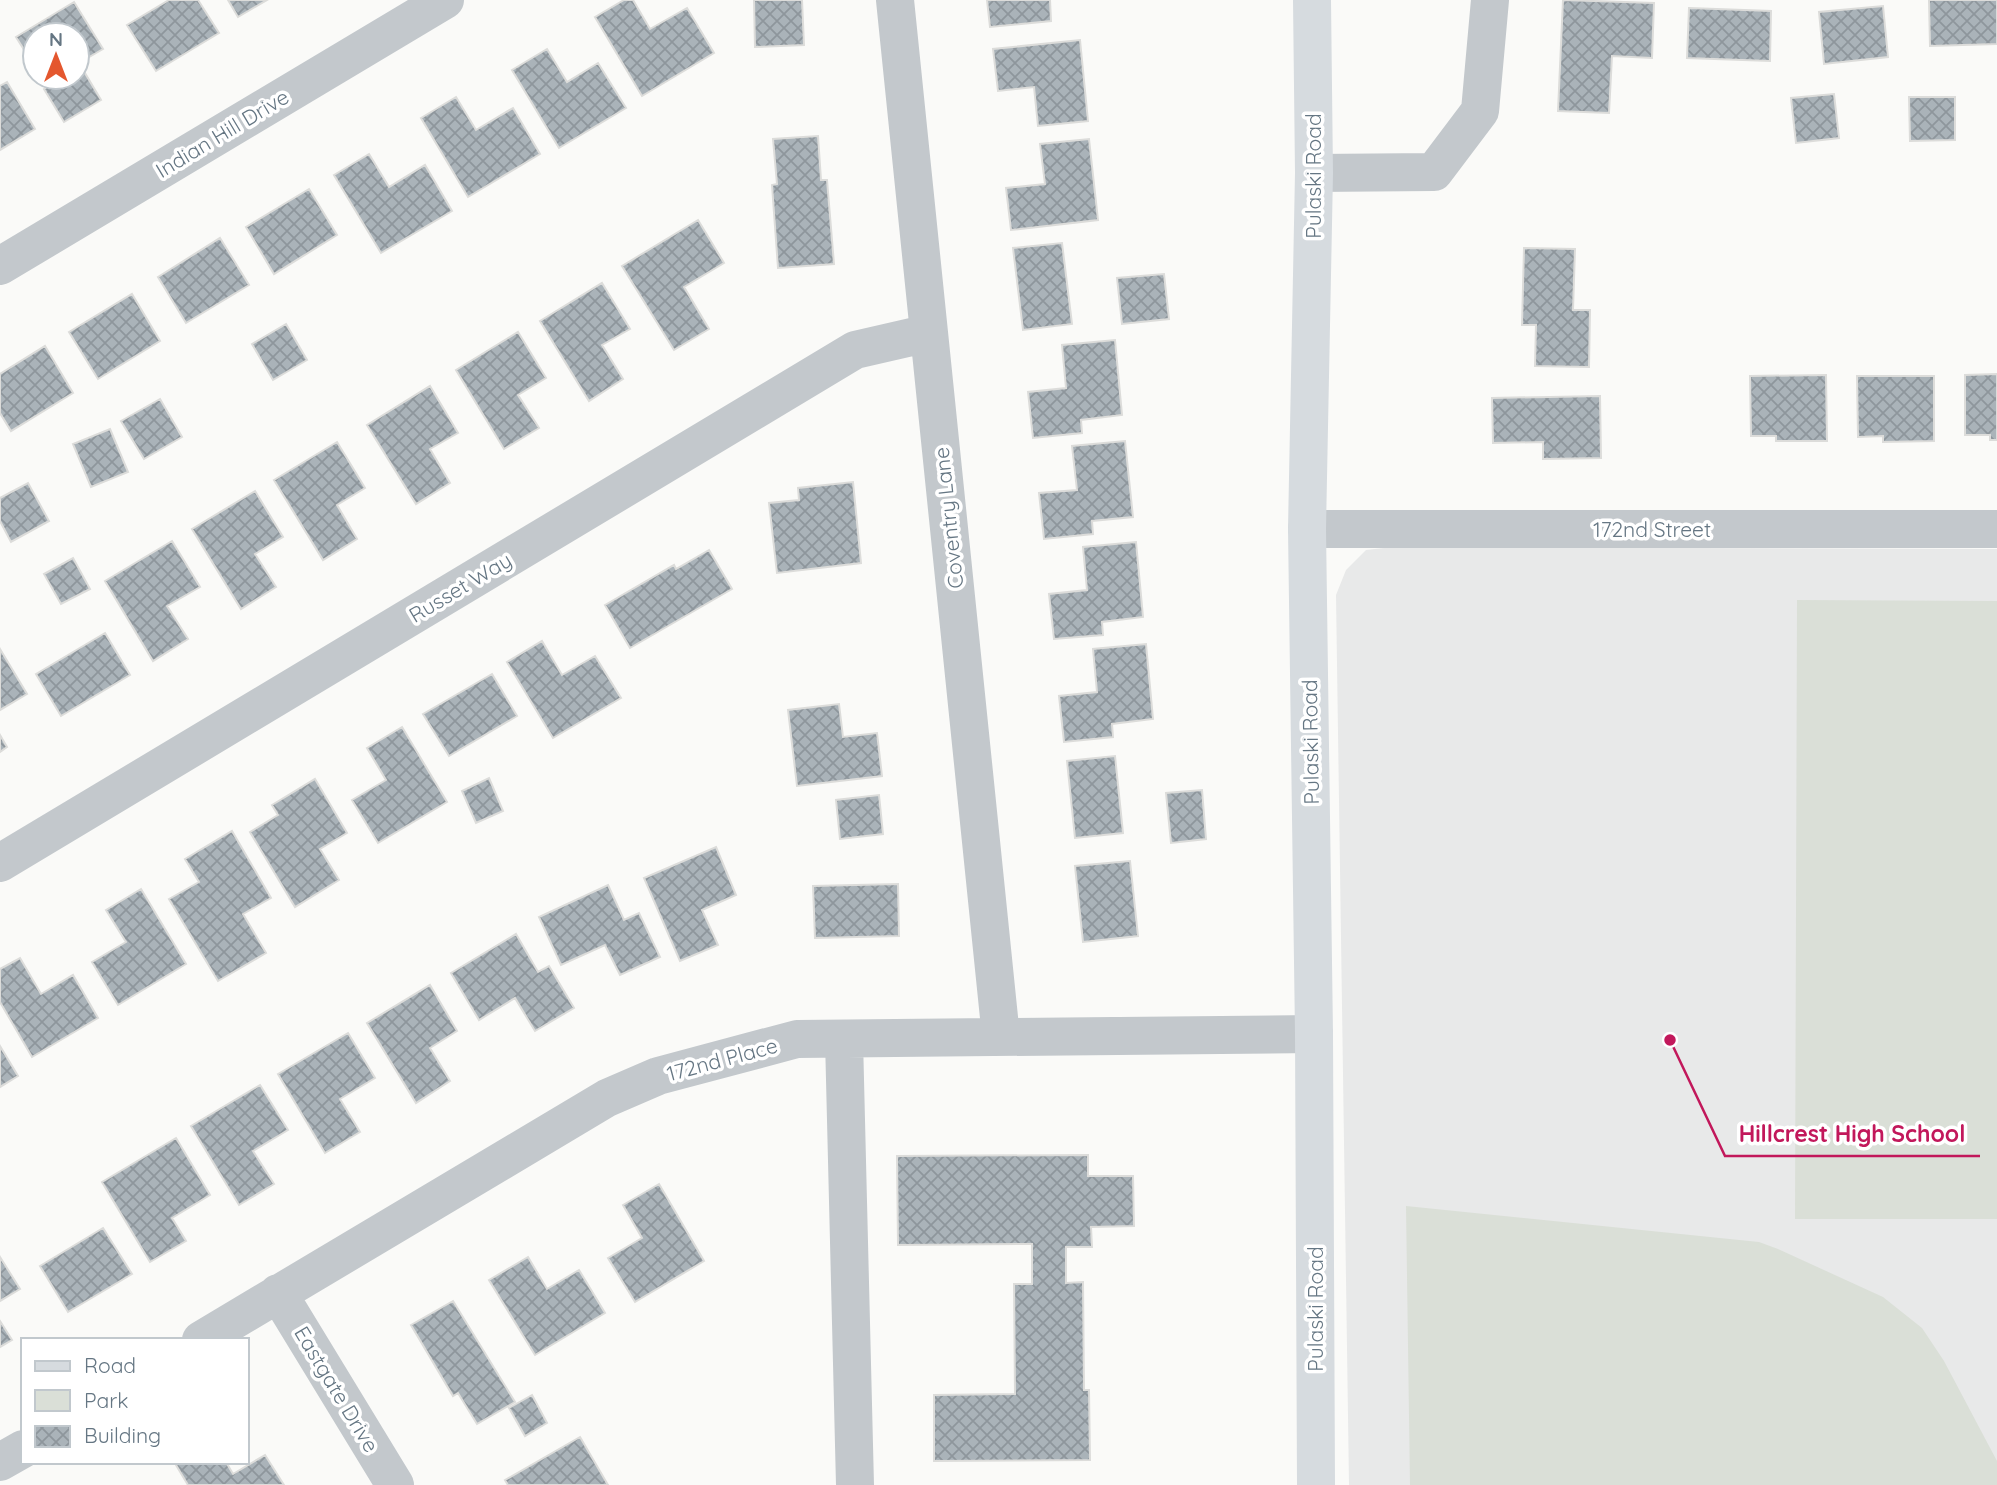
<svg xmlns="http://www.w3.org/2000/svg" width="1997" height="1485" viewBox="0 0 1997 1485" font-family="Quicksand,sans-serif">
<defs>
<pattern id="building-cross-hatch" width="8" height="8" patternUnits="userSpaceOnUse" patternTransform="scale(1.75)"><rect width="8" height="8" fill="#aab3b9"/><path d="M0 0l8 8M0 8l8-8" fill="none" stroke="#8e969c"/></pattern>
</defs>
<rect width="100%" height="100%" fill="#fafaf8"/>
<path fill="#e8e9e9" d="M1393,547L1997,549V1485H1349L1336,595L1346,570L1366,550Z"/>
<path fill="#dadfd7" d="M1797,600L1997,601V1219H1795Z
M1406,1206L1759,1242L1778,1249L1883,1297L1922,1328L1944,1361L1997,1461V1485H1410Z"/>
<path fill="url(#building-cross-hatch)" stroke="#dcdcda" stroke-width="2" d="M169,0H198L219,33L156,71L127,25Z
M228,0H267L238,17Z
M624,0H633L650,29L687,8L714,53L642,96L595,17Z
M754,0H802L804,45L755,47Z
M987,0H1050L1051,21L990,27Z
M1563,0L1654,3L1652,58L1612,56L1609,113L1558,111Z
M1929,0H1997V44L1930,46Z
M74,2L103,49L79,63L101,100L64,122L44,89L47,87L41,77H77V35H35V67L16,37Z
M1883,6L1888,57L1824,64L1819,12Z
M1689,8L1771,11L1770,61L1687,58Z
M1080,40L1088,121L1038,126L1034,87L998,91L993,49Z
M547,49L567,82L598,63L626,108L559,148L512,70Z
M7,82L35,129L0,150V86Z
M1834,94L1839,138L1796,143L1791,98Z
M456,97L476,130L513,108L540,154L468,197L421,118Z
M1909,97H1955V140L1910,141Z
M818,136L821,180H827L834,264L778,268L772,185L777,184L773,139Z
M1089,139L1098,220L1011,230L1006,188L1045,184L1040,144Z
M369,154L389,187L425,165L452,211L381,253L334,175Z
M309,189L337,235L274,274L246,227Z
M698,220L724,263L684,287L709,329L674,350L622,266Z
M220,238L249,285L186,323L158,277Z
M1062,243L1072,324L1023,330L1013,248Z
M1524,248L1575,249L1573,310H1590L1589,367L1535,366L1536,325H1522Z
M1164,274L1169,319L1122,324L1117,278Z
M602,283L630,329L602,345L623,379L589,401L540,321Z
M132,294L160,341L98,379L69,332Z
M286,324L307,360L273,380L252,344Z
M518,332L546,378L518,395L539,428L504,449L456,370Z
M1115,340L1122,415L1081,420L1082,433L1033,438L1028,392L1066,388L1062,345Z
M45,346L73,393L11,431L0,413V374Z
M1997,374V440H1990V435H1965V375Z
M1826,375L1827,441H1776V436H1751L1750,376Z
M1857,376H1934V441L1883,442V436L1858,437Z
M430,386L458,433L430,449L450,483L416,504L367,425Z
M1600,396L1601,458L1543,459V442L1493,443L1492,398Z
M160,399L182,437L144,459L121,421Z
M110,429L128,472L91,487L73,444Z
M1125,441L1133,517L1092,521L1093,534L1044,539L1039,493L1077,490L1072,446Z
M337,442L365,488L337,505L357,539L323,560L274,480Z
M853,482L861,563L777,573L769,503L799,500L798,488Z
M28,483L49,521L11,542L0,521V498Z
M255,491L283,537L255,554L276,587L241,609L192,529Z
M172,541L200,587L167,606L188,639L153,661L105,581Z
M1136,542L1143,617L1102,622L1103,635L1054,639L1049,594L1087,590L1083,547Z
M709,550L732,589L630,648L605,605L674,565L676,569Z
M73,558L90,589L61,604L44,574Z
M105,633L130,675L61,716L36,674Z
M542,641L562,675L595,656L621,698L553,738L507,662Z
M1146,644L1153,719L1112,724L1113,737L1064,742L1059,696L1097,692L1093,649Z
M0,649L27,694L0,710Z
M492,674L517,716L449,756L423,714Z
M839,704L843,737L877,733L882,776L797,786L788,710Z
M402,727L447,802L378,843L352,800L386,780L367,748Z
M0,735L7,747L0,752Z
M1115,756L1123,833L1075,838L1067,761Z
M489,778L503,811L476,823L462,791Z
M315,779L347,833L320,849L339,880L295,907L250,832L278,815L272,805Z
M1202,790L1206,839L1171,843L1166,793Z
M879,795L883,834L840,839L836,800Z
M232,831L271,898L243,914L266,953L218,981L169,899L199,882L185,859Z
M716,847L736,895L702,910L718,945L680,961L644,878Z
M1130,861L1138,936L1083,942L1075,866Z
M898,884L899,936L815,938L813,886Z
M608,885L624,920L639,913L660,957L620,975L605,945L561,965L539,917Z
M141,889L186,964L118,1005L92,962L126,942L106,910Z
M516,934L538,972L549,966L574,1008L535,1031L515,998L479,1020L451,973Z
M20,958L41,994L73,975L98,1018L32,1057L0,1002V969Z
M430,985L457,1031L430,1048L450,1081L416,1103L367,1023Z
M348,1033L375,1078L340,1099L360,1132L325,1153L278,1074Z
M0,1046L18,1076L0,1087Z
M260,1085L288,1130L253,1151L274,1184L239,1205L191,1126Z
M176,1138L210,1195L172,1218L186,1241L150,1262L102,1182Z
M1088,1155V1176H1133L1134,1226L1091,1227L1092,1247H1066V1283L1083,1282L1084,1390H1089L1090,1460L934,1461V1395L1015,1394L1014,1284H1032V1244L898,1245L897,1156Z
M659,1184L704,1261L635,1302L608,1258L642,1238L623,1205Z
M103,1228L132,1274L68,1312L40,1266Z
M0,1257L20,1289L0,1301Z
M528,1257L547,1289L579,1270L605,1313L535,1355L489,1280Z
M453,1301L515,1402L477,1424L458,1393L453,1396L411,1325Z
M0,1321L12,1340L0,1347Z
M532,1395L547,1423L525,1436L509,1408Z
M580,1437L608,1485H508L505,1480Z
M265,1455L284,1485H188L176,1465L180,1462H226L233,1474Z"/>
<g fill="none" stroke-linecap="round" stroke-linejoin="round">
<path stroke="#c3c8cc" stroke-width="38" d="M895,0L1001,1037
M1314,173L1434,172L1480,111L1490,0
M0,266L445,0
M1307,529H1997
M0,863L855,350L929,333
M844,1039L855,1485
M278,1293L395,1485
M201,1340L607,1098L658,1076L797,1039L1314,1034
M0,1462L23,1449"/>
<path stroke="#d6dbdf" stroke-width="38" d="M1312,0L1314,173L1307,529L1314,1034L1316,1485"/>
</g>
<g text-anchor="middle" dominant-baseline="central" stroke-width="7" stroke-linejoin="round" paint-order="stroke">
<g font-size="21" fill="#657683" stroke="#fff">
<text transform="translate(222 133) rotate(-31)">Indian Hill Drive</text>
<text transform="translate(1313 176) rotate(-90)">Pulaski Road</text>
<text transform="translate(948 518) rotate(-96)">Coventry Lane</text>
<text x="1652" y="529">172nd Street</text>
<text transform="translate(460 587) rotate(-31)">Russet Way</text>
<text transform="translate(1310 742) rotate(-91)">Pulaski Road</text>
<text transform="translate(722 1059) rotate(-15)">172nd Place</text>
<text transform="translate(1315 1309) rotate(-90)">Pulaski Road</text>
<text transform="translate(337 1389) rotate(59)">Eastgate Drive</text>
</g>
</g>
<path fill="none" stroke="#c2185b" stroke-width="2.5" d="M1670 1040L1725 1156H1980"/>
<circle fill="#c2185b" stroke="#fff" stroke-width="2.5" cx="1670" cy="1040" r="7"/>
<g font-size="23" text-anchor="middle" font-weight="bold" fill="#c2185b" stroke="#fff" stroke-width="7" stroke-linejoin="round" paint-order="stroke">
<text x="1852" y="1142">Hillcrest High School</text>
</g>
<rect x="21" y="1338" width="228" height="126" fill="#ffffff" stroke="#c1c8cd" stroke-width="2"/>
<rect x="35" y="1361" width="35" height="10" fill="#d6dbdf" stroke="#c1c8cd" stroke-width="2"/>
<text x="84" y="1373" font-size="21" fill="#657683">Road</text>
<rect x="35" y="1390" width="35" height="21" fill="#dadfd7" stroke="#c1c8cd" stroke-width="2"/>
<text x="84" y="1408" font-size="21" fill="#657683">Park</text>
<rect x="35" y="1426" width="35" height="21" fill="url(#building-cross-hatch)" stroke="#c1c8cd" stroke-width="2"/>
<text x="84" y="1443" font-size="21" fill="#657683">Building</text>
<g transform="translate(56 56)"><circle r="33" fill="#ffffff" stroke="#c1c8cd" stroke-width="2"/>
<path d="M0-5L12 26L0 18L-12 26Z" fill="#e4572e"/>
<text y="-10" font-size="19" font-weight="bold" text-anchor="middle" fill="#657683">N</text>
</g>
</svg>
